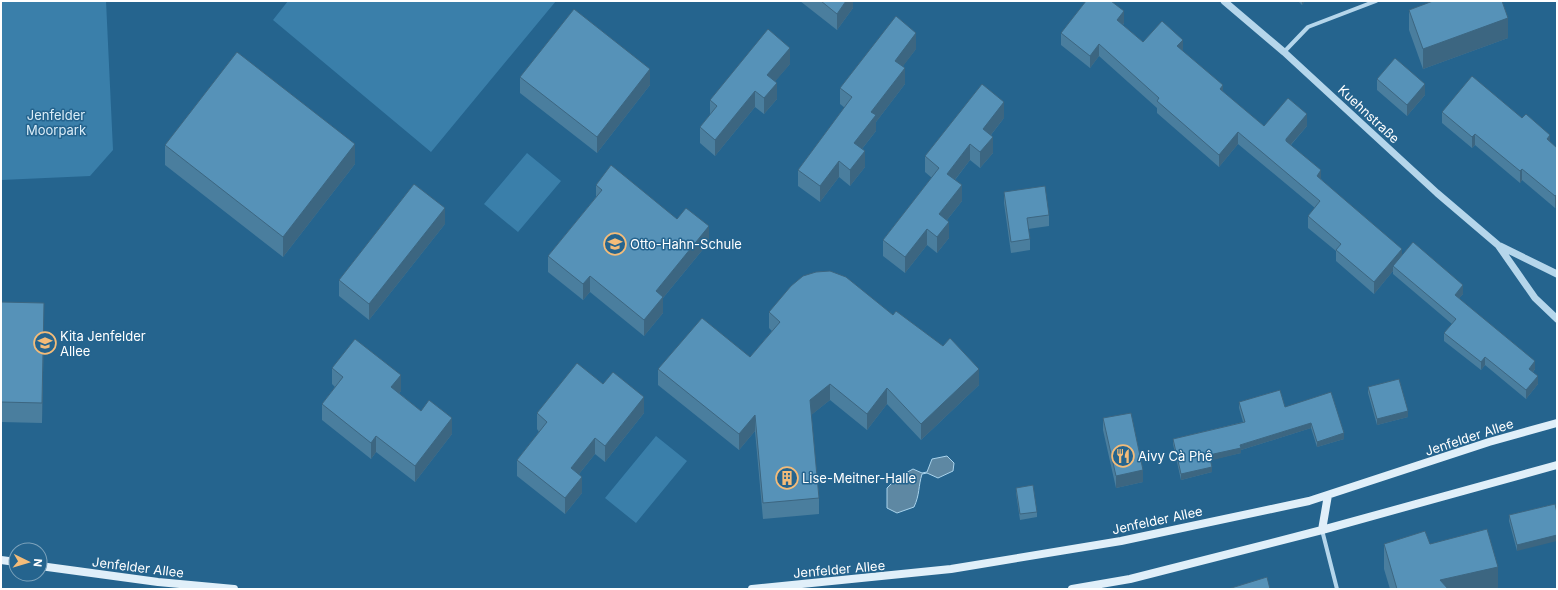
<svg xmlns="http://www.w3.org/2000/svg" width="1558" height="590" viewBox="0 0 1558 590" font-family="Inter,sans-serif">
<rect width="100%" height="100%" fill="#25648e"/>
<path fill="#3a7faa" d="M1,1H106L113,150L90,176L1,180Z
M288,1H556L431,152L273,20Z
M527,153L561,181L518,232L484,204Z
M656,436L687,461L636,523L605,498Z"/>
<path fill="#5e88a3" stroke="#a9d3ec" d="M947,456L954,463L953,471L938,478L927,473L922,474C918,487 920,494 914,507L897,513L887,508V488L897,478L913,469L922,473L927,472L932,459Z"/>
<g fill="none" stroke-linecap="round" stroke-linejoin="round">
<path stroke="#b5d6eb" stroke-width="4" d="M1284,52L1308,27L1376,1
M1322,530L1337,589"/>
<path stroke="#b5d6eb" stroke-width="7" d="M1224,1L1284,52L1437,193L1498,245L1535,298L1557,319
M1500,246L1557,274"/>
<path stroke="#e0eff9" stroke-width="8" d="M1322,530L1328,495
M1,560L16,562
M40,566L158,582L234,589
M752,589L951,569L1121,541L1309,501L1489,442L1557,423
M1072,589L1130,579L1322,530L1557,465"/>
</g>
<path fill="#4a7e9e" d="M800,1H853V8L837,30Z
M1298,1H1305L1302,5Z
M1409,10L1508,38L1423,69L1409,30Z
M1124,23L1123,25L1143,42L1183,52L1223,92L1264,126H1307L1291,145L1321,179L1402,255L1463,294L1459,298L1535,369L1533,372L1538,384L1526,399L1485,365L1481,370L1444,341V333L1452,324L1393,274V271L1374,294L1336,261V251L1308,228V216L1315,208L1238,144L1219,167L1157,113V108L1099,56L1090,68L1061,45V33Z
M916,49L902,67L905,84L876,122V131L862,149L865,167L850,186L839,177L820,202L798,186V170L845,108L840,104V88Z
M790,64L775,81L777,99L764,114L755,107L715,156L700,143V127L710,115V100Z
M520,77L650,85L597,153L520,93Z
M1377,79L1425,95L1407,116L1377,90Z
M1442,112L1550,142L1557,148V205L1555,208L1522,180L1520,183L1475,145L1472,148L1442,123Z
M1004,118L991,135L993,153L980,168L970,160L955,180L962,201L947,220L949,238L937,253L927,245L905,273L883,256V240L932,178L925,172V156Z
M165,145L355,164L283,257L165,165Z
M596,185L677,219L709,242L663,298V313L644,336L590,292L583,300L548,272V256L596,197Z
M1004,192L1049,215V226L1028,229L1030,239V250L1011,253L1004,203Z
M445,224L369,320L339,296V280Z
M1,302L44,323L42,423L1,422Z
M769,312L979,385L921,440L887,404L867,430L830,400L811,415L819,498V514L763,519L755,431L739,450L658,385V369L750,357L772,331L769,328Z
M332,368L401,391L399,393L421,411L452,434L415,482L376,452L371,459L322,420V404L335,387L332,384Z
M603,384L644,413L605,462L595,454L579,474L582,493L565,514L517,476V460L539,432L537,429V413Z
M1368,387L1408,417L1377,425L1368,393Z
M1239,402L1285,407L1344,439L1317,447L1311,428L1241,450V453L1210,460L1212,472L1181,480L1173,444V439L1243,422L1239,408Z
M1103,418L1143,482L1116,488L1103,430Z
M1016,488L1037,512V517L1020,520L1016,493Z
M1555,504L1517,551L1509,521V515Z
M1384,544H1430L1498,589H1390L1384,569Z"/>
<path fill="#3c6681" d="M846,1H853V8L837,30V14Z
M1302,1H1305L1302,5Z
M1124,11V23L1117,32V20Z
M1508,18V38L1423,69V49Z
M916,33V49L895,77V61Z
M1183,40V52L1177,46Z
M1099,44V56L1090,68V56Z
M790,48V64L767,91V75Z
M905,68V84L876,122V131L854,159V143L871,112Z
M650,69V85L597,153V137Z
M777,83V99L764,114V98Z
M1425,84V95L1407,116V105Z
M1223,85V97L1220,89Z
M755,91V107L715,156V140Z
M1004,102V118L983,145V129Z
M1307,114V126L1286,150V139Z
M1238,132V144L1219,167V155Z
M1475,134V145L1472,148V137Z
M1550,135V146L1547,139Z
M993,137V153L980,168V152Z
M355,144V164L283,257V237Z
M970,144V160L947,190V174Z
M865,151V167L850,186V170Z
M839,161V177L820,202V186Z
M1522,169V180L1520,183V171Z
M1321,170V182L1317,176Z
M962,185V201L939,230V214Z
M1557,194V205L1555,208V196Z
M445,208V224L369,320V304Z
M949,222V238L937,253V237Z
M709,226V242L663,298V313L644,336V320L656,291Z
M927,229V245L905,273V257Z
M1402,249V261L1393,266V271L1374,294V282Z
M590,276V292L583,300V284Z
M1463,285V294L1455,303V295Z
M44,303V323L42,423V403Z
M1485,357V365L1481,370V362Z
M1535,361V369L1529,377V369Z
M979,369V385L921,440V424Z
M401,375V391L391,403V387Z
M1538,376V384L1526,399V390Z
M830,384V400L810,416V400Z
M887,388V404L867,430V414Z
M644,397V413L605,462V446Z
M1408,411V417L1377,425V419Z
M755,415V431L739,450V434Z
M452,418V434L415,482V466Z
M1311,423V428L1241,450V453L1209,461V455Z
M1344,433V439L1317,447V442Z
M376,436V452L371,459V443Z
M595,438V454L571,484V468Z
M1212,467V472L1181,480V474Z
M1143,470V482L1116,488V476Z
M582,477V493L565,514V498Z
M1557,535V541L1517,551V545Z
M1498,567V589H1440V580Z"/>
<path fill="#5692b8" stroke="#3c6681" d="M821,1H846L837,14Z
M1086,1H1111L1124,11L1117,20L1143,42L1162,21L1183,40L1177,46L1223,85L1220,89L1264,126L1288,98L1307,114L1286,139V141L1321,170L1317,176L1402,249L1374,282L1336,250L1341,244L1308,216L1320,201L1238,132L1219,155L1157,101L1159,98L1099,44L1090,56L1061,33Z
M1433,1H1502L1508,18L1423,49L1409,10Z
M574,9L650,69L597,137L520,77Z
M896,16L916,33L895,61L905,68L871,112L876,115L854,143L865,151L850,170L839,161L820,186L798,170L852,97L840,88Z
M768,29L790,48L767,75L777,83L764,98L755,91L715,140L700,127L717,106L710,100Z
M237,52L355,144L283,237L165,145Z
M1395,58L1425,84L1407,105L1377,79Z
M1472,76L1522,118L1526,114L1550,135L1547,139L1557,148V194L1555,196L1522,169L1520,171L1475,134L1472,137L1442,112Z
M982,84L1004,102L983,129L993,137L980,152L970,144L947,174L962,185L939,214L949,222L937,237L927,229L905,257L883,240L939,168L925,156Z
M611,165L677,219L686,208L709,226L656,291L663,297L644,320L590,276L583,284L548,256L602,190L596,185Z
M414,184L445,208L369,304L339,280Z
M1045,186L1049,215L1027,218L1030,239L1011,242L1004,192Z
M1413,242L1463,285L1455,295L1535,361L1529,369L1538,376L1526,390L1485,357L1481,362L1444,333L1456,319L1393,266Z
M830,271L846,277L893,315L896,311L943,346L950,338L979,369L921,424L887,388L867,414L830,384L810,400L819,498L763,503L755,415L739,434L658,369L702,318L750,357L780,322L769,312L791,286L803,276L816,272Z
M1,302L44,303L42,403L1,402Z
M355,339L401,375L391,387L421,411L429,400L452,418L415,466L376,436L371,443L322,404L343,377L332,368Z
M577,363L603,384L613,372L644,397L605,446L595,438L571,468L582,477L565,498L517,460L547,422L537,413Z
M1399,379L1408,411L1377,419L1368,387Z
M1280,390L1285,407L1331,392L1344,433L1317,442L1311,423L1240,445L1241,448L1209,455L1212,467L1181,474L1173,439L1245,422L1239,402Z
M1131,413L1143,470L1116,476L1103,418Z
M1033,485L1037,512L1020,514L1016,488Z
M1555,504L1557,513V535L1517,545L1509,515Z
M1487,529L1498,567L1440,580L1448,589H1397L1384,544L1425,531L1430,544Z
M1267,577L1270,589H1228Z"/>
<defs>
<g id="school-ring" transform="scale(1.15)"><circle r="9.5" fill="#25648e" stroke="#f4bc79" stroke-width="1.5"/><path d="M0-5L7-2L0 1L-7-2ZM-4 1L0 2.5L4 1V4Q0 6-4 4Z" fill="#f4bc79"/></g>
<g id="restaurant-ring" transform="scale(1.15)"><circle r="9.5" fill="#25648e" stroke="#f4bc79" stroke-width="1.5"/><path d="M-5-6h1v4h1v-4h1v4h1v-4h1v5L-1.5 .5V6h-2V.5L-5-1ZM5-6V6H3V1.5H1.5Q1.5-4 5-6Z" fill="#f4bc79"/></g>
<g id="building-ring" transform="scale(1.15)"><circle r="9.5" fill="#25648e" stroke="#f4bc79" stroke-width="1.5"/><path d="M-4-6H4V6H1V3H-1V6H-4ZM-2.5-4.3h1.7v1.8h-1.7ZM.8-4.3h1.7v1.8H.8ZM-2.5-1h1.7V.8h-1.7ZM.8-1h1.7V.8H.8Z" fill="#f4bc79"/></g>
</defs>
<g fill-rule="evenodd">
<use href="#school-ring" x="615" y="244"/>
<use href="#school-ring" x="45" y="343"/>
<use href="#restaurant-ring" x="1123" y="456"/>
<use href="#building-ring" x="787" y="478"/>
</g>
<g text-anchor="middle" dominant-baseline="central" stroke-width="3" stroke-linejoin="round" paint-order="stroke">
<g font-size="13" fill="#fff" stroke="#25648e">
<text transform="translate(1369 114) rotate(43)">Kuehnstraße</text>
<text transform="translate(1469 437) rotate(-18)">Jenfelder Allee</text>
<text transform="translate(1157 520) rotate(-12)">Jenfelder Allee</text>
<text transform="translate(138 567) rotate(7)">Jenfelder Allee</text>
<text transform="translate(839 569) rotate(-5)">Jenfelder Allee</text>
</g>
<g font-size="13" fill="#daedf8" stroke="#25648e">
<text x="56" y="115">Jenfelder<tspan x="56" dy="15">Moorpark</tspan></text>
</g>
<g font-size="13" fill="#fff" stroke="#25648e" text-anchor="start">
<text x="630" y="244">Otto-Hahn-Schule</text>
<text x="60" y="336">Kita Jenfelder<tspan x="60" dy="15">Allee</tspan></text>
<text x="1138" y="456">Aivy Cà Phê</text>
<text x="802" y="478">Lise-Meitner-Halle</text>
</g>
</g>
<rect width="1558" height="590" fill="none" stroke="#ffffff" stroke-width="4"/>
<g transform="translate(28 562) rotate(95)"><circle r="19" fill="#25648e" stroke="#7ca2bb"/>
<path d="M0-3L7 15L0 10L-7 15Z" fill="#f4bc79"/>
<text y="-6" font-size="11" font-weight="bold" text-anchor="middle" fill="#ffffff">N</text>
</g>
</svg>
